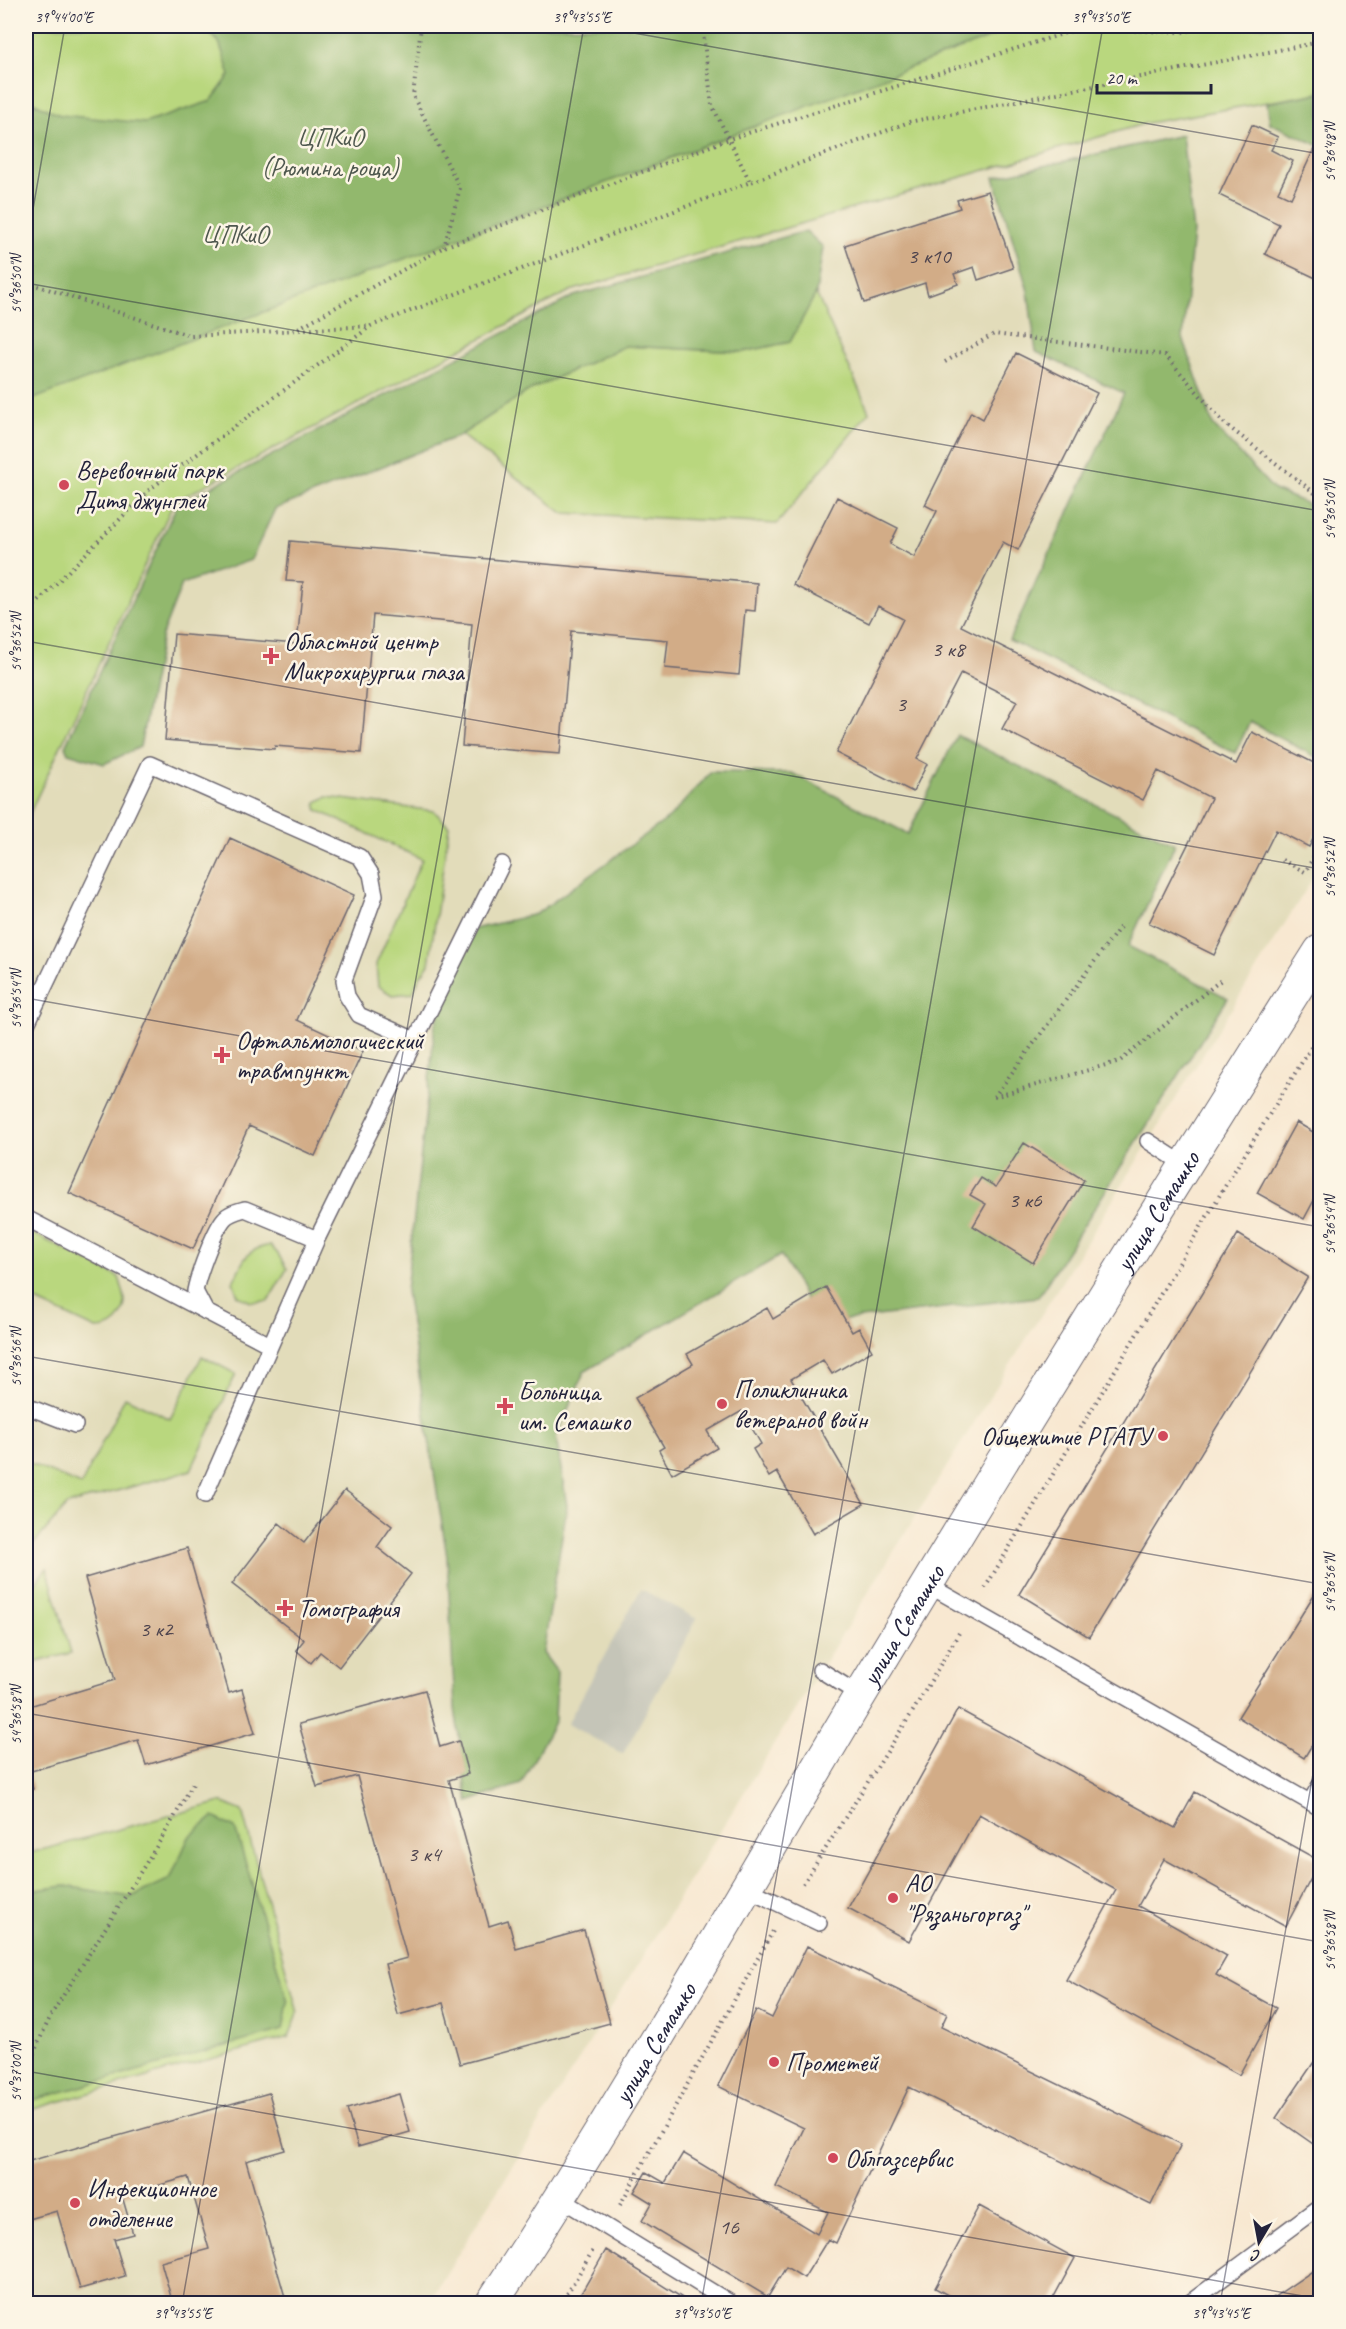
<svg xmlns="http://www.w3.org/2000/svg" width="1346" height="2329" viewBox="0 0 1346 2329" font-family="Caveat,sans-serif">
<rect width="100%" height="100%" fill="#fcf5e5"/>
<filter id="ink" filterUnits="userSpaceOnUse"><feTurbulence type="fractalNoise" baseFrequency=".0167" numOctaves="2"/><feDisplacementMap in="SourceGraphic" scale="12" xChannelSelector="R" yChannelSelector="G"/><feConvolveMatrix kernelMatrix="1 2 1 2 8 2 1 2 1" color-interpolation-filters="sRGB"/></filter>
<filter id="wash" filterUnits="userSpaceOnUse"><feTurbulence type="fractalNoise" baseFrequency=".008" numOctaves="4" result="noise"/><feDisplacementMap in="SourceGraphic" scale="24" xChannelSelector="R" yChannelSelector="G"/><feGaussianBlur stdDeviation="1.35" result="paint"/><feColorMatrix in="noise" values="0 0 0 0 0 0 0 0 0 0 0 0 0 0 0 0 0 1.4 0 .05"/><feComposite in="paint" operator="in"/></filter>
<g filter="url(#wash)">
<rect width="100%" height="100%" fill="#f8e8d1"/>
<path fill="#e2dcba" d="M1320,93V867L820,1670L428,2303L26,2304V821L174,502L570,291L1147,123Z"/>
<path fill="#c5c5b8" d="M641,1589L697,1619L623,1754L567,1724Z"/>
<path fill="#b9d77e" stroke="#6e7c5c" stroke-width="1.5" d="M26,26H1320V93L1147,123L570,291L174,502L26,821Z
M816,293L869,412L777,524L563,513L461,435L528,391L625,346L743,352L790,342Z
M327,797L434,811L449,826L429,964L419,978L413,993L392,995L378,986L376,964L422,859L317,810L316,802Z
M26,1230L119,1277C121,1284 125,1295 125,1302C123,1320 112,1329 96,1329L26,1296Z
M270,1245L278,1254L287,1269L268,1301L251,1302L238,1296L233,1282C244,1260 244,1250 270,1245Z
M202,1356L236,1374L191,1470L67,1505L26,1553V1462L81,1485L125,1397L170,1419Z
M47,1568L71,1653L26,1665V1595Z
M221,1802L242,1811L298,2013L289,2037L26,2111V1854Z"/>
<path fill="#92b86d" stroke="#5a6d54" stroke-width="1.5" d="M201,26H1020L26,402V99L60,115L145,123L211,101L230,75L219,42Z
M1320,93V146L1270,123L1267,103Z
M1182,135L1193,231L1183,338L1213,425L1274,490L1320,509V759L1250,722L1235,753L1009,640L1124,393L1036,352L1028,291L994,177Z
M806,231L823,247L816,293L790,342L743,352L625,346L528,391L461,435L275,509L251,560L182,584L162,635L140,747L104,764L68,753L65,746L177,505L574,296Z
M957,735L1175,844L1128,946L1228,998L1038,1297L819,1323L781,1255L584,1372L556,1437L567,1506L543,1653L557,1672L555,1720L521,1784L468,1802L455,1708L447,1557L406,1291L435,1025L474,929L536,914L670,817L711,772L792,773L908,834Z
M213,1817L235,1828L288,2002L283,2030L26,2102V1893L28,1891L65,1886L131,1897L170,1879L189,1837Z"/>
<g id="blocks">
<path fill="#d2ac87" d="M1252,125L1278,137L1271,150L1293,161L1278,192L1291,198L1314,149L1320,152V280L1265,254L1279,224L1219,195Z
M988,191L1013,268L978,280L974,267L954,274L958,284L928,295L925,283L864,303L845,245L960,208L957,200Z
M1016,353L1097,393L1018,550L1003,542L961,626L1236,764L1252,732L1320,766V825L1309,847L1276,830L1214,955L1149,923L1211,798L1158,771L1143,800L1002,729L1017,701L961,673L917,759L927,764L913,792L836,753L903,619L878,606L869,623L793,585L837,497L898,528L890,544L914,557L937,511L925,505L971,412L983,419Z
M290,541L757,583L755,611L745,610L739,675L665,668L668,640L571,631L560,754L462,746L472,624L373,615L361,753L275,746L274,749L165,740L174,634L297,644L303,582L286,581Z
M230,838L354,895L297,1020L363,1051L315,1156L249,1126L193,1249L69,1193Z
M1296,1122L1320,1136V1189L1304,1219L1257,1193Z
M1024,1143L1084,1180L1033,1263L973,1226L986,1204L970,1195L981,1178L996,1187Z
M1238,1234L1308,1277L1089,1637L1019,1594Z
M826,1287L852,1332L859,1328L872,1351L832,1374L823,1360L791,1379L864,1504L813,1534L777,1472L769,1477L753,1449L761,1444L742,1411L707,1431L717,1448L672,1474L659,1450L664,1447L635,1398L693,1364L687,1354L767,1308L773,1319Z
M345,1490L392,1526L377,1547L411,1574L339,1667L320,1652L311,1663L296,1650L304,1640L232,1584L279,1523L304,1543Z
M187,1548L229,1693L242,1689L255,1733L146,1765L138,1740L28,1772L33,1789L26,1792V1707L115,1680L85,1578Z
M1320,1585V1732L1304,1758L1238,1717Z
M425,1690L440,1747L459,1741L468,1774L449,1780L489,1926L508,1920L516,1949L584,1930L610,2023L460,2064L443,2003L398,2015L385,1964L407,1958L357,1776L317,1787L299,1724Z
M958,1709L1175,1828L1195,1792L1320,1861L1286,1926L1164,1859L1138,1906L1227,1956L1216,1975L1276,2008L1239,2075L1066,1980L1116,1890L979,1814L909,1941L848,1908Z
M807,1946L947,2014L941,2027L1181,2144L1151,2205L909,2087L836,2243L828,2239L804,2278L786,2267L768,2297L642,2221L652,2203L634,2192L646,2172L665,2183L683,2153L817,2234L828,2212L776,2187L804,2128L718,2086L756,2010L772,2018Z
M1320,2053V2139L1316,2146L1276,2118Z
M269,2093L285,2150L246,2161L287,2304H173L161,2262L209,2249L188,2177L122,2196L133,2234L114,2239L125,2276L80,2289L57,2211L26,2220V2162Z
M399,2094L410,2132L358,2147L347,2109Z
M979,2206L1075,2258L1050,2304H964L935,2288Z
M606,2250L692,2304H575Z
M1320,2266V2304H1264Z"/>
</g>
</g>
<g filter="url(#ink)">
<use href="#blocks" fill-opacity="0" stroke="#6d6770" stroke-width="1.5"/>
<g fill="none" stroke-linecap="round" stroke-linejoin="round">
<g stroke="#6d6770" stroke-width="18">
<path id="service" d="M26,1026L150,764L360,857L371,874L375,895L344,980L347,996L359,1015L415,1040
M1148,1141L1185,1165
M26,1218L270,1345
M206,1312L195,1291C198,1275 214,1231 224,1219C229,1213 238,1211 245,1209L317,1239
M26,1406L75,1425
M205,1495L317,1239L502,864
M928,1585L1320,1808
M820,1670L860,1695
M1310,1802L1320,1785
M746,1888L819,1923
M561,2199L732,2304
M1188,2304L1320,2206"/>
</g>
<g stroke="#6d6770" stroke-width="34">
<g id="minor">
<path id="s1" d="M491,2304C622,2106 738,1900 859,1697C1010,1446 1164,1198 1320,951"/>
</g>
</g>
<path stroke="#6d6770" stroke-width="4" stroke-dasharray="1.5 4.5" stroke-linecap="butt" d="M421,26L413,96L460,188L444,247
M702,26L712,105L750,182
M26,282L191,336L370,326
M293,331L444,247L729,139L1078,29L1182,32L1213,26
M945,362L994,334L1165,355L1225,424L1320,497
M26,614L150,489L371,326L909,122L1320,42
M1282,860L1305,872L1320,846
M994,1097L1120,1061L1221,980
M994,1097L1120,927
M985,1588L1230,1178L1320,1033
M803,1884L913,1711L959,1633
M26,2070L51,2015L168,1828L194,1782
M620,2205L773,1931
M561,2304L593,2250"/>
<use href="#service" stroke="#fff" stroke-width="15"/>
<use href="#minor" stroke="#fff" stroke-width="32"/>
</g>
</g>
<path fill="none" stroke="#22223b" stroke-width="1.5" stroke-opacity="0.45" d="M594,26L1320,154M26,249L65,26M26,283L1320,511M26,641L1320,869M26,998L1320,1227M26,1356L1320,1584M26,1713L1320,1942M26,2071L1320,2299M182,2304L584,26M701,2304L1103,26M1220,2304L1320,1734"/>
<g fill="#d1495b" stroke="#fcf5e5" stroke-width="2">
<circle cx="64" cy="485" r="6"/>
<path d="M268 647h6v6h6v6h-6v6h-6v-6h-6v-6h6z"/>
<path d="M219 1046h6v6h6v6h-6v6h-6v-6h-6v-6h6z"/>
<circle cx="722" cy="1404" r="6"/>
<path d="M502 1397h6v6h6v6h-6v6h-6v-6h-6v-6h6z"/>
<circle cx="1163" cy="1436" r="6"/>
<path d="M282 1599h6v6h6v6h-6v6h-6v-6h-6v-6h6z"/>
<circle cx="893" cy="1898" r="6"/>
<circle cx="774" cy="2062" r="6"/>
<circle cx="833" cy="2158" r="6"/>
<circle cx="75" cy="2203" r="6"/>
</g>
<g text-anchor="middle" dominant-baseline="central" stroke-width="5" stroke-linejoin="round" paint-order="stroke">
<g font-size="22" fill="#4e444e">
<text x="929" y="256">3 к10</text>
<text x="948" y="649">3 к8</text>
<text x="901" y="704">3</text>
<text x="1025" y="1200">3 к6</text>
<text x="156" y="1629">3 к2</text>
<text x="424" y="1854">3 к4</text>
<text x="729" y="2227">16</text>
</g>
<g font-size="26" fill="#4f584f" stroke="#fcf5e5">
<text x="330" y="137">ЦПКиО<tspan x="330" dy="30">(Рюмина роща)</tspan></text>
<text x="235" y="234">ЦПКиО</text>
</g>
<g font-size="26" fill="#22223b" stroke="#fcf5e5" text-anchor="start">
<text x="76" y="470">Веревочный парк<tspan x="76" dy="30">Дитя джунглей</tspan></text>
<text x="284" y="641">Областной центр<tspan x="284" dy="30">Микрохирургии глаза</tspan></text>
<text x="236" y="1040">Офтальмологический<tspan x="236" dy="30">травмпункт</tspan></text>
<text x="734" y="1389">Поликлиника<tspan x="734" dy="30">ветеранов войн</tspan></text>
<text x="518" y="1391">Больница<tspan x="518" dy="30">им. Семашко</tspan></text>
<text x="1151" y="1436" text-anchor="end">Общежитие РГАТУ</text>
<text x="298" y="1608">Томография</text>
<text x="905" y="1883">АО<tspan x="905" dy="30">"Рязаньгоргаз"</tspan></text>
<text x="786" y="2062">Прометей</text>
<text x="845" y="2158">Облгазсервис</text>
<text x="87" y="2188">Инфекционное<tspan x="87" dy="30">отделение</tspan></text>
</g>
<g font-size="26" fill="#22223b" stroke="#fcf5e5">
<text stroke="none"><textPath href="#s1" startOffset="1280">улица Семашко</textPath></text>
<text stroke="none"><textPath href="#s1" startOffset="794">улица Семашко</textPath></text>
<text stroke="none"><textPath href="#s1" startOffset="308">улица Семашко</textPath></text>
</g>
</g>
<rect width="1346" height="2329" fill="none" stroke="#fcf5e5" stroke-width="66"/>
<g transform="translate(1259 2242) rotate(190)" stroke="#fcf5e5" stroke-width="4.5" paint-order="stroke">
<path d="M0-4.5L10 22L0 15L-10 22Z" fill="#22223b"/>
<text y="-9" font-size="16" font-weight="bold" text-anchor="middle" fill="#22223b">С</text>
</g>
<path d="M1097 84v9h114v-9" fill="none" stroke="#22223b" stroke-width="3"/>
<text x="1106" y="84" font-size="18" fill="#22223b" stroke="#fcf5e5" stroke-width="4.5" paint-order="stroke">20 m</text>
<rect x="33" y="33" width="1280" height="2263" fill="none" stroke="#22223b" stroke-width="2"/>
<g font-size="15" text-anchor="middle" fill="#22223b">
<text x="64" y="22">39°44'00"E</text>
<text x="582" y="22">39°43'55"E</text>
<text x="1101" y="22">39°43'50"E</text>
<text transform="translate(1330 152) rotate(-90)" y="5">54°36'48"N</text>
<text transform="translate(16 284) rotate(-90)" y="5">54°36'50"N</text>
<text transform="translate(1330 510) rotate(-90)" y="5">54°36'50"N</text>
<text transform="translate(16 642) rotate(-90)" y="5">54°36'52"N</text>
<text transform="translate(1330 868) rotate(-90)" y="5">54°36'52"N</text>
<text transform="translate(16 999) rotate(-90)" y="5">54°36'54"N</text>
<text transform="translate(1330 1225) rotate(-90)" y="5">54°36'54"N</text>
<text transform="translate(16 1357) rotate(-90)" y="5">54°36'56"N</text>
<text transform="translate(1330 1583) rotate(-90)" y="5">54°36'56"N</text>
<text transform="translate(16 1715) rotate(-90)" y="5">54°36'58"N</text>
<text transform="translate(1330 1941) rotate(-90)" y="5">54°36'58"N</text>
<text transform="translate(16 2072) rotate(-90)" y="5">54°37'00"N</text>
<text x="183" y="2318">39°43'55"E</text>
<text x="702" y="2318">39°43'50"E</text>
<text x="1221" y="2318">39°43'45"E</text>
</g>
</svg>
